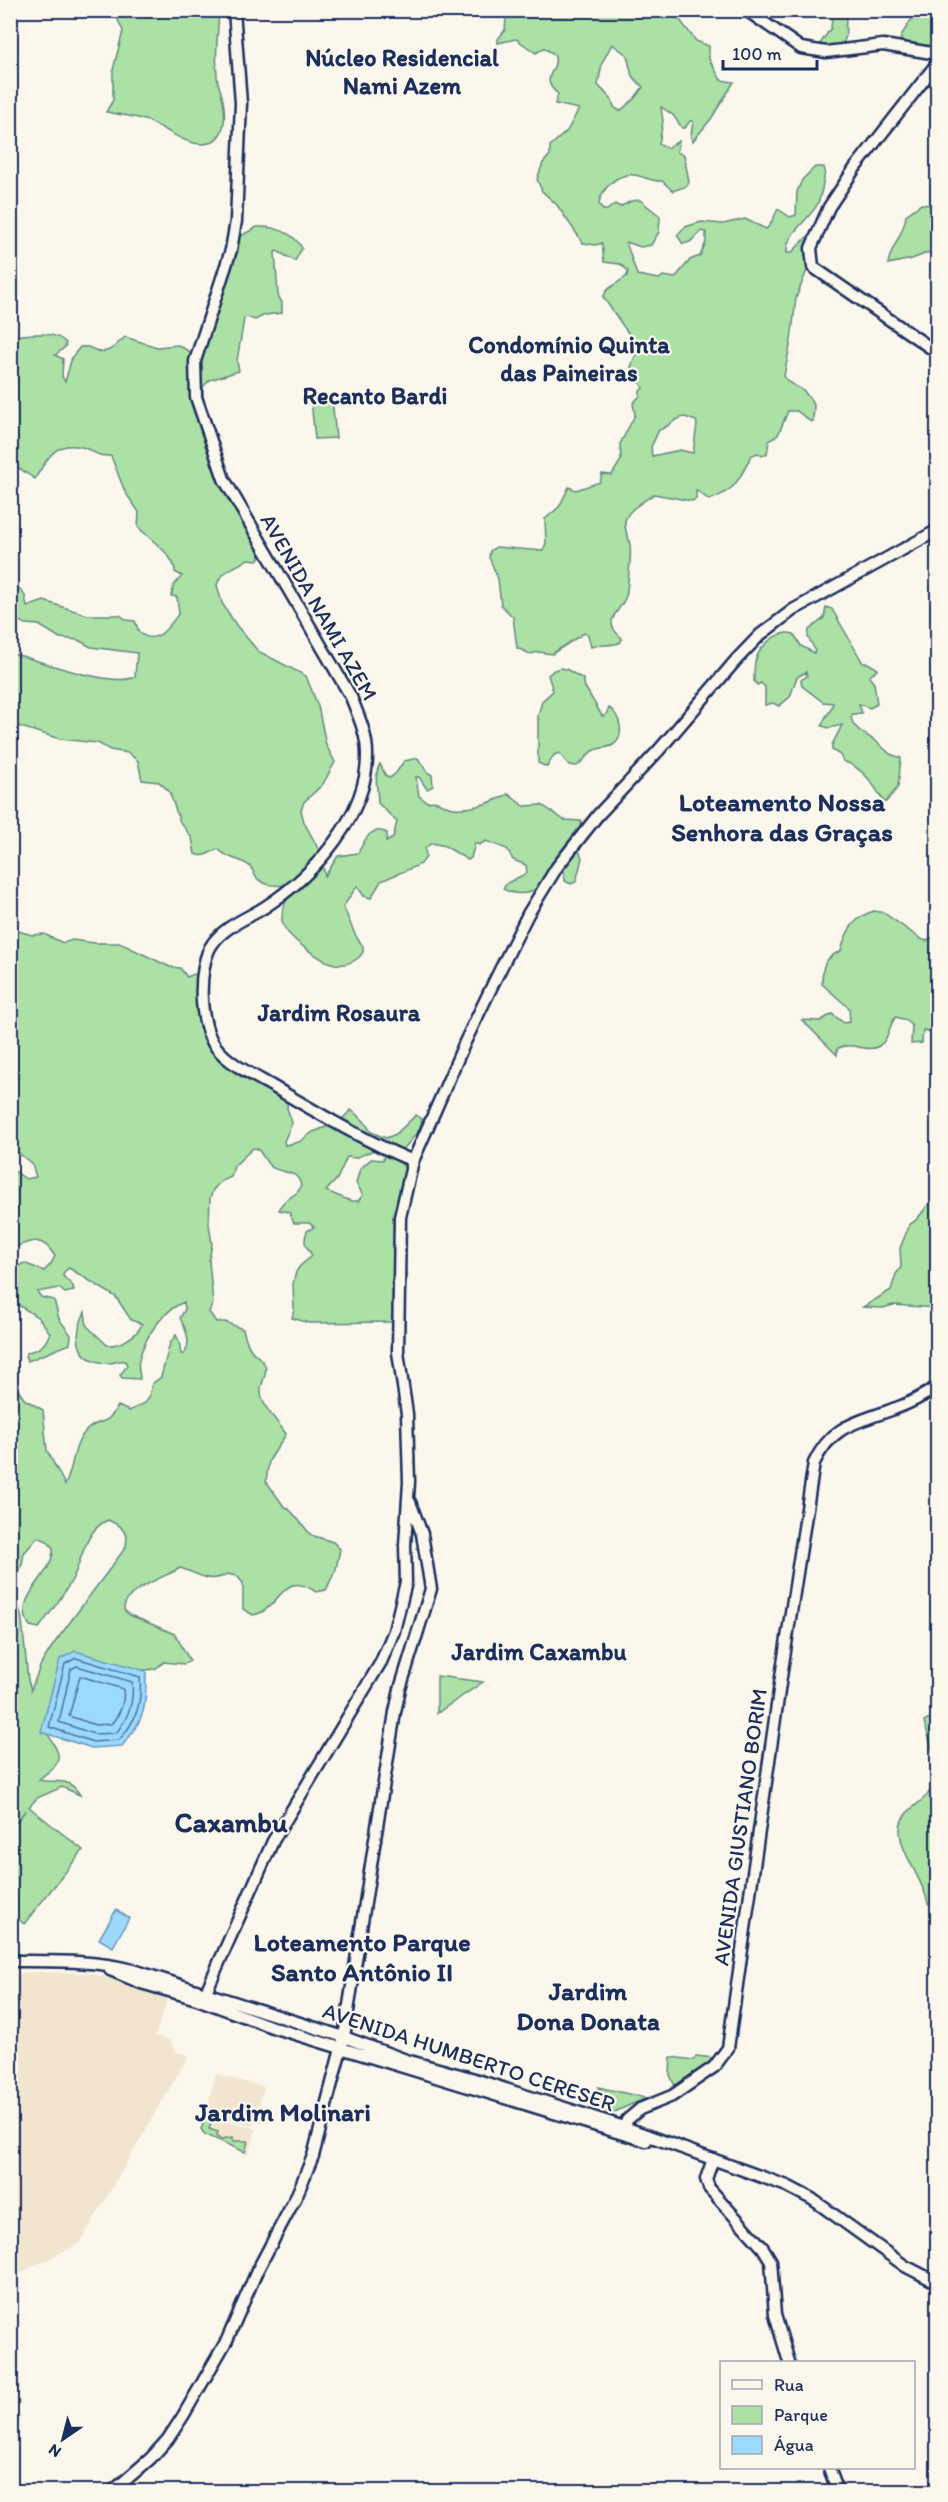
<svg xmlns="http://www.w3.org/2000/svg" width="948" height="2502" viewBox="0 0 948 2502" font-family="Itim,sans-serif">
<rect width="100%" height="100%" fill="#fbf7ec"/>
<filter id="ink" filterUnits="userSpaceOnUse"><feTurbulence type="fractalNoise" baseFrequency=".0167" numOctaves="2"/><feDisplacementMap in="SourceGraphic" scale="12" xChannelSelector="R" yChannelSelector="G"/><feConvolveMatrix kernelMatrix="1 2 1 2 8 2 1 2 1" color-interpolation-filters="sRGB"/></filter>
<g filter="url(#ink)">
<path fill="#f1e5d0" d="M35,1972L91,1973L168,1997L155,2036L170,2040L177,2052L189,2055L80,2243L11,2278V1973Z
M216,2074L264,2087L252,2126L206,2112Z
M211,2116L256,2129L248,2155L204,2134Z"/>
<path fill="#abe1a4" stroke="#638881" stroke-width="1.5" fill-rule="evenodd" d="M554,10L561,13L564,10L673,11L696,41L709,46V59L721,80L734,82L711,119L692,142L691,136L693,121H690L685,128H682L673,115L661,107L663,121L659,144L667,148L679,141L677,152L684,155L689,182L687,186L673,191L662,181C651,182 644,176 634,175C617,173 601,189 599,204L603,210H607L615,204L620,207L631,201L640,200L660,216L659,232L651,245L641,247L626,242L637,275L659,279L663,276L675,278L690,260L700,256L706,242V232L701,231L690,242L683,244L677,235L685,227L701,222L723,224L745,219L766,229L770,225L778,209L790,217L796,215L797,192L802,180L815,167H824L825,171C823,181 822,196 817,205C809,220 785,234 787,253H791L807,237L811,240L813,255L796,298L791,341L784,376L788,382L804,391L814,405L813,421L811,422L797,411H788L778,435L769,441L767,454L762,456L758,453L752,455C738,480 737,490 709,500L696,490V499L692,501L654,494C645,501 630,508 626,518C622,526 629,537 630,545C632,557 628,577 627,591C626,611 597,618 622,638L621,642C612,647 601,643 591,647L588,635L584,633L552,654L539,652L530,654L517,648L513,617L501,605L498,579L489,557L490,551L496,547L543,551L546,543L545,519L559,507L569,487L576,490L600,482L602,474L612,475L621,460L620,444L635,415L633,403L640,396V391L643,388L631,367L637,351L635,343L603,297L607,290L627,276L628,271L620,264L604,262L602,243L596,245L583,243L557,205L542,191L537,179L543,163L550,155V146L567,131L579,109L555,104L558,94C537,77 561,71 554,54L544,48L536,53L516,39L498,43V39L505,30L506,19L502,16L491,14L490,11ZM612,44L627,55L632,76L643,87L634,99L620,111L614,107L612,100L598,85L602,63ZM685,417L696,421L697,424L693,453L680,450L652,456L651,447L659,430C670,427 673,418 685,417Z
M114,11H219C218,32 215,53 217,75C217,84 222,92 223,101C228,126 221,151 190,142C180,139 168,131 158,126C143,117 123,115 106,112L113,100V70L123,31Z
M826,11H847C842,36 856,50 817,48L831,28L832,18Z
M917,11H937V48C926,52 909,48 900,41L902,34Z
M921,204L937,206V238L932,236L937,249L912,259L888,264C890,247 905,233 906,215Z
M257,227C274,226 293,232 302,248L295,261L277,251L275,252L278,295L282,303V313L265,315L255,320L247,317L244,319L237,361L239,371L210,380L203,387C200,420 219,453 233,483C244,506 254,532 260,557L257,560L248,559C236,568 222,569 217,585L222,603L236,625L258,651L306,676L318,706L326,745L335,762L323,784L304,802L301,810L304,822L320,852L325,876L338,856L358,853C365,840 370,825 387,833L386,842L393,838L397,822L378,803C378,789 373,776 380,764L386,776L390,778L396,773L404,761L418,758L427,772L432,775L433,786L427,789L419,777H416L419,796L427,802C442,799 441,807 454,808C471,810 494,802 508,794L524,806L542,805L564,820L581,821L582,826L576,843L582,858L576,882L571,884L565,881L563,864C544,882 531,903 503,889L507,883L527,873L526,865L513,860L507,849L486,841L479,845L475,843L471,858L468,860L445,846L432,843L425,848L426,857L421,864L381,881L371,898L364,896L357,886L343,907C351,921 352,935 363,946V952C358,961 346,966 335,964C321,961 283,936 282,920C281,908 287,899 293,890L289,885C279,886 264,887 256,877C253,873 253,868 248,865C238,858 227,859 218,849C210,851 205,859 195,854L192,838L180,822L169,791L159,782L142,780L138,761L128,753L110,750L98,743L60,739L11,724V653C38,660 111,688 135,677L137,653L91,647L78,640L60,638L39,625L25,624L14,618L11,620V596L15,588L20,589L25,596L27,607L44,601L88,615H120L127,620L135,621L139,632C156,648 170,625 179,613L177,597L171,596L174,585L182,576L175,572C175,555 149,539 138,527L139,512L125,492L111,456C94,456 98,453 85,448C56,439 47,458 35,479L17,467L12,468L11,475V336C27,335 54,329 66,343L65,347L55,355L63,359L62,376L65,382L72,357L80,347C87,346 89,347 95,350C108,356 116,345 125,337L157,347L178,345L197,356L235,239Z
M332,398L336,438L315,439L311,401Z
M826,607L832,609L863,663H868L878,669L869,677L874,683L877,704L870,708L859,704L862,713L853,714L851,718L854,725L860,731L877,742L890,754L901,758L898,787L886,802H884C873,783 863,768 843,761L840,755L832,750V745L842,725L829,728L822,726C824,716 831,713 833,703L823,702L802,686L801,680L807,676L806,672L797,677L790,697L779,706L773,703L765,705V687L761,683L757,685L754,681C754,675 754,668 755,662C759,646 778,629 794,634L801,646L814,653L815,650L808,637L809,630L824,618Z
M561,668L566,669L583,679L585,687L602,716H605L609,708C620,714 626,737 613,745C606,749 597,747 591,752C586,757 583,762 577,766L569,765L559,753L554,755L547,767L538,763V716L542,701L553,691L548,675L554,670Z
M874,911L884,913L921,939L926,941L937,935V1034L931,1036L928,1031L923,1030L922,1043L911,1044L912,1026L906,1020L896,1017C888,1025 890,1039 879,1046C867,1054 851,1040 837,1049V1055L802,1020L820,1021L832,1014L844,1023L850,1022L849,1008L822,984C822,966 824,958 841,951C846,932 853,917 874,911Z
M11,929L32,935L44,934L63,943L72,940L94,943H120L170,967L180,968L187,977L194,974C213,988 209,1036 222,1056C227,1064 244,1074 252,1078C262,1084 276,1082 288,1087L287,1108L292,1123L284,1141L285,1145L299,1142L313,1132L339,1122L351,1110L364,1121L371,1132L386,1138L396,1134L416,1115L422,1119L420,1129L397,1157L406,1170L399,1209L393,1218C405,1245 415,1300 393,1322L309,1323L292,1318L294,1310L293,1284L296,1272L300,1266L312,1256C307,1245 302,1246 307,1231L314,1227L309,1223H294L289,1212L279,1210C282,1198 296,1198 301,1187C299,1168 281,1175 270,1166C266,1162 262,1154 258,1149L253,1148L234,1166L231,1177L220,1182L213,1190L210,1198L209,1224L212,1244L209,1261L213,1303L209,1312L216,1322H225L243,1329C245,1337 247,1345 252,1351C257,1357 262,1358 265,1365C268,1375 262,1380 261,1388C259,1405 278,1421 286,1434L269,1461L266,1481L283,1505L292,1512L311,1535L333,1542L340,1549L336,1569L326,1590L316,1592C281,1567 281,1611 253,1615L243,1609V1583L237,1576L227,1574C209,1585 198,1573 180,1568C166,1577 122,1590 124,1610L130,1615L175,1634L190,1661L184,1664L164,1662L155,1669L125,1672L47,1732C51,1742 65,1755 54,1767C49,1772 44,1774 39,1780C56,1784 68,1775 80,1795L62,1787L37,1798L29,1807L83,1850L24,1924L11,1913L10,1830L26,1810L11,1828V1385L17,1388L24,1399L43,1410L47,1450L65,1485C74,1468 72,1442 89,1428C103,1417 105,1428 118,1406L129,1411L145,1403L149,1397L152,1384L161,1377L170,1343L176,1335L179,1341L181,1354H184C192,1343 186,1329 180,1318L185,1309L184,1302C163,1310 144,1338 139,1360C137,1367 140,1373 140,1379L122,1378L120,1375L127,1366L125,1361C117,1360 114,1364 107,1363C75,1361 73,1336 85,1312L87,1326L107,1345C120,1346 137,1336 142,1324L131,1320L116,1297L69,1268L64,1272L63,1276L73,1286L74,1291L65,1293L59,1288L37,1292L41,1297L54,1300L59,1319L71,1335L70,1344L28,1361L25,1356L28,1352C41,1349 45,1345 50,1333L39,1318L11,1300V1270L24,1263L44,1271L51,1264L55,1256C41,1234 30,1241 11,1249V1169L26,1179L36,1177L32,1164L11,1147ZM374,1150L384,1154L383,1160L371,1159L360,1169L356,1183L363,1195L358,1201H351L326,1191L337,1179L347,1157L355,1158ZM108,1520L120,1526L127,1536L126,1547L53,1645L41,1664L31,1690L28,1680L22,1620L14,1587L22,1565L24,1553L38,1537L47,1541L53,1548C55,1577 10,1596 30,1626L39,1628C51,1612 64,1595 73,1578C83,1557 85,1530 108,1520Z
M937,1197V1308L893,1305L883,1308L863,1307L891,1290L896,1274L901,1267L900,1248L910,1224C921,1220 925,1203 937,1197Z
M437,1676L483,1682L437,1713Z
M937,1714V1904H928C924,1880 900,1854 900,1830C900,1810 922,1805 930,1791C941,1773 930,1740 924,1722Z
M696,2056L714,2058L713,2062L678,2085L674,2084L670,2075L671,2057L694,2060Z
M598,2087L646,2098L610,2114L602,2107Z
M207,2115L213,2118L209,2129L218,2132L217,2135L222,2139L233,2137V2141H248L245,2152L204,2134L201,2129Z"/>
<path fill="#9bdafc" stroke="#6896bd" stroke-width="1.5" d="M75,1651L146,1671C146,1707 146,1718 122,1746L92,1748L41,1732L60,1659Z
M116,1910L129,1918L113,1947L99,1939Z"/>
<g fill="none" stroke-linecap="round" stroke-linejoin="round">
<path stroke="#4e739d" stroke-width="1.5" d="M76,1658L140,1677C142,1702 137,1721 119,1740L93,1742L49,1727L65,1664Z
M77,1666L132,1682C134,1702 129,1717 116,1733L94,1734L59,1722L71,1669Z
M80,1676L123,1689C125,1702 120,1714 111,1724L95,1725L69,1716Z"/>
<g stroke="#1b2f5e" stroke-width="15">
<path id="secondary" d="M234,10L241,103L236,221L231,250L195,361L196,397L224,479L351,697C358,715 367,734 367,754C368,815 314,875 265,907C248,918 225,926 213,943C197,964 198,1026 216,1047C229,1064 253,1075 272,1086C318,1113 363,1140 413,1161
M746,10L801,48L826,52L883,45L938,54
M938,62L855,168L829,207L811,248L813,267L938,353
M206,1992L273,1841L381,1662L394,1631L406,1582L405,1545L409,1482L407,1414L398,1352L400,1217L413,1161L465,1042L495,980L528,914L557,867L598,815L659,750L737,659L760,635L793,610L938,530
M623,2133L627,2120L640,2109L672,2096L714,2067L728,2048L781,1677L814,1463C833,1423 858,1423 896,1408C911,1403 925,1395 938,1386
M713,2159L706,2179L709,2188L763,2248L771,2261L775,2315L789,2362
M829,2468L838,2492
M112,2492L151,2458L168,2439L183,2416L227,2340L257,2271L296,2197L313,2156L344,2037L395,1712L400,1689L431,1589L422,1534L410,1502"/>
</g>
<g stroke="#1b2f5e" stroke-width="15">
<path id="primary" d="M10,1961C51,1961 94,1960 133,1970L344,2037L406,2060L471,2078L624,2127L787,2186L812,2199L905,2266L938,2283
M110,1970L141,1983L197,1999L275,2028L646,2141"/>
</g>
<use href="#secondary" stroke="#fbf7ec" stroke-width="10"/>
<use href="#primary" stroke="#fbf7ec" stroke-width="10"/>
</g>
</g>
<g text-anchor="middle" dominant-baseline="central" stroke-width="4.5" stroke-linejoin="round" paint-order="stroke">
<g font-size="22" fill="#1b2f5e" stroke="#fbf7ec">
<text transform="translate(319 607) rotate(60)">AVENIDA NAMI AZEM</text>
<text transform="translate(740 1827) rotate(-82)">AVENIDA GIUSTIANO BORIM</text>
<text transform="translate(469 2057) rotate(18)">AVENIDA HUMBERTO CERESER</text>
</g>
<g font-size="24" font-weight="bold" fill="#1b2f5e" stroke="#fbf7ec">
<text x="402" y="57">Núcleo Residencial<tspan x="402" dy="28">Nami Azem</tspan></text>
<text x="569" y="344">Condomínio Quinta<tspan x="569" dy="28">das Paineiras</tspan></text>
<text x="375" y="395">Recanto Bardi</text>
<text x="339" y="1012">Jardim Rosaura</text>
<text x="539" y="1651">Jardim Caxambu</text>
</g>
<g font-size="26" font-weight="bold" fill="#1b2f5e" stroke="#fbf7ec">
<text x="782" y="802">Loteamento Nossa<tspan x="782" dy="30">Senhora das Graças</tspan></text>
<text x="362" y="1942">Loteamento Parque<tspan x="362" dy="30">Santo Antônio II</tspan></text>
<text x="588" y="1991">Jardim<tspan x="588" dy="30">Dona Donata</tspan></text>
<text x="283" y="2112">Jardim Molinari</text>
</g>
<g font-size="28" font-weight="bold" fill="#1b2f5e" stroke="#fbf7ec">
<text x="231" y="1822">Caxambu</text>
</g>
</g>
<rect width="948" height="2502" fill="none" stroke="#fbf7ec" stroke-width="36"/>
<rect x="18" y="18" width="912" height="2466" fill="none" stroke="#1b2f5e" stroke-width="2" filter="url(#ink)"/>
<rect x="720" y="2361" width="195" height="108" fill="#fbf7ec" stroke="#a1a7b3" stroke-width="1.5"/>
<rect x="732" y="2380" width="30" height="9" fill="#fbf7ec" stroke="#a1a7b3" stroke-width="1.5"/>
<text x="774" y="2391" font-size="18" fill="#1b2f5e">Rua</text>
<rect x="732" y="2406" width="30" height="18" fill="#abe1a4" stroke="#a1a7b3" stroke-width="1.5"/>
<text x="774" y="2421" font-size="18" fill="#1b2f5e">Parque</text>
<rect x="732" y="2436" width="30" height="18" fill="#9bdafc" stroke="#a1a7b3" stroke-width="1.5"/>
<text x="774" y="2451" font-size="18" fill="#1b2f5e">Água</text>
<g transform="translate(63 2439) rotate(215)" stroke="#fbf7ec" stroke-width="4.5" paint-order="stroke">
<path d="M0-4.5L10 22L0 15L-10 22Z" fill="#1b2f5e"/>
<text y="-9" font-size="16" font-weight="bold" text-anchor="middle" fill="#1b2f5e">N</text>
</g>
<path d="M723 60v9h94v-9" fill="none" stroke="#1b2f5e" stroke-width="3"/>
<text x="732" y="60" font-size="18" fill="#1b2f5e" stroke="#fbf7ec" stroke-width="4.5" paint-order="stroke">100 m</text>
</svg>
